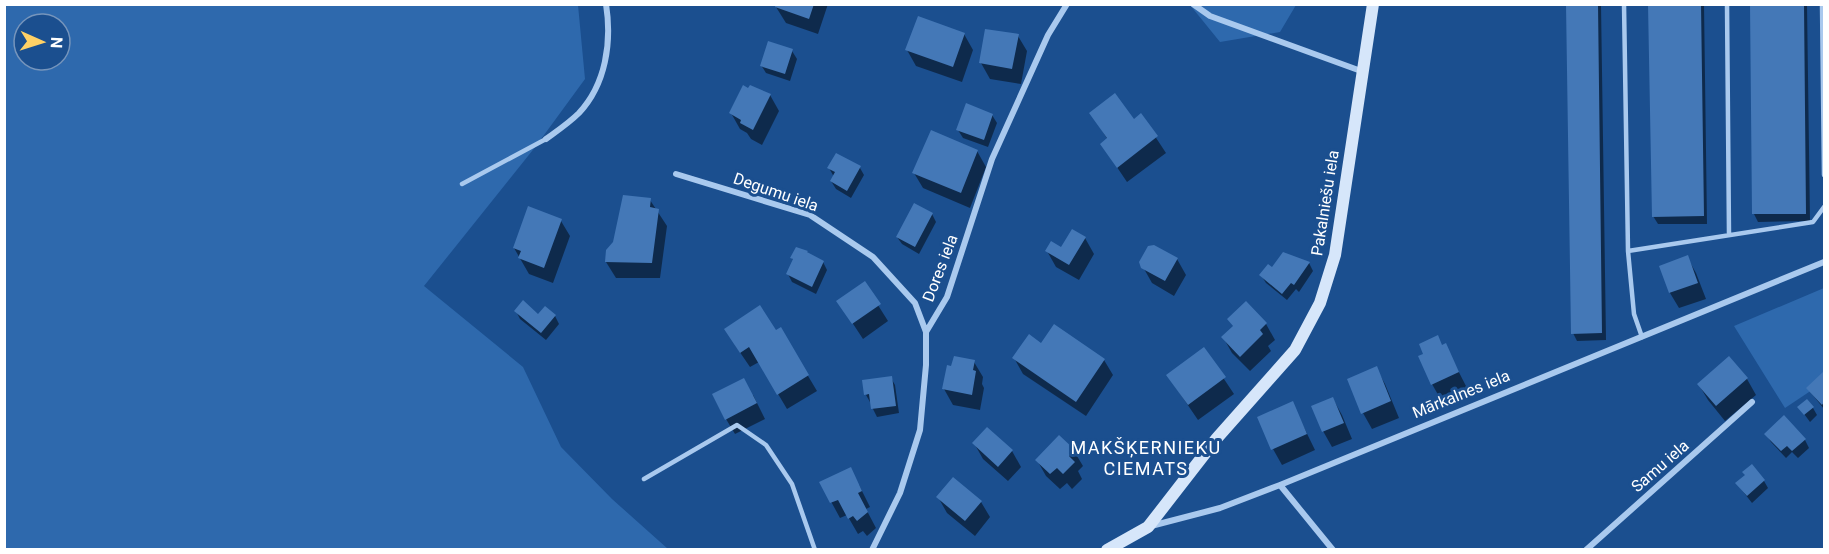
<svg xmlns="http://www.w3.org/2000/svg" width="1829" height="554" viewBox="0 0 1829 554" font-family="Roboto,sans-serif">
<rect width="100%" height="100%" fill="#1b4f8f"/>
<path fill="#2e69ad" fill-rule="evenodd" d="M4,5H578L585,79L536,146L424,286L523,367L561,447L612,499L668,549H5ZM24,24H60V60H24Z
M1190,5H1296L1280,32L1220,42Z
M1824,288V382L1785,408L1734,326Z"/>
<path fill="#0007" d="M777,4H828L818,34L786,23L776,7Z
M1568,4H1601L1606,340L1577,341L1573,333Z
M1650,4H1704L1707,224H1658L1653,216Z
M1751,4H1807L1810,221L1758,222L1754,214Z
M964,34L973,50L962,82L916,66L907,50Z
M1018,36L1027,51L1021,84L990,79L981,63Z
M792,51L797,59L790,81L766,73L761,65Z
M770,95L779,111L762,145L751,139L747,133L740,129L731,113Z
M1091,113L1134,121L1141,115L1166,153L1127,182L1102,145L1108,140Z
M992,115L997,123L988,147L963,138L958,130Z
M977,151L986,167L970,208L923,188L914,173Z
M829,168H860L864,175L851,198L836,189L831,181L834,177Z
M650,200L667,226L660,278H616L606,262Z
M932,214L936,222L919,254L902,244L897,237Z
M561,221L570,236L553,283L529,274L514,248Z
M1085,238L1094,254L1079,280L1056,267L1047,251L1062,249Z
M807,252L809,255L823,262L827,270L816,294L792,282L788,274L794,261L792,258Z
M1687,257L1696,273L1706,299L1679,308L1670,293L1661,267Z
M1177,259L1186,275L1174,296L1152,283L1143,267Z
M1309,263L1313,271L1299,292L1296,289L1287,300L1266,283L1261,275L1272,269Z
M864,283L888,321L863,339L838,301Z
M1246,304L1266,324L1275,340L1268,346L1271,351L1250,371L1232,353L1223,337L1234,327L1229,320Z
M545,308L555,316L559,324L546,340L520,319L516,311L539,316Z
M780,329L817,391L787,409L759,362L750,367L735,345Z
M1042,345L1104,360L1113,375L1086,416L1023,374L1014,358Z
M1445,345L1467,388L1441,400L1432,384L1443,346Z
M1204,349L1234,394L1198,420L1168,376Z
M1729,358L1747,379L1756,395L1725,421L1708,400L1699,385Z
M974,362L983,377L982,384L984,388L980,410L953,405L944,389L952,367Z
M1376,368L1385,384L1399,418L1372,429L1363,413L1349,379Z
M1824,373V409L1808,389Z
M891,378L895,385L899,413L877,417L873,409L872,402H870L866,395Z
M753,395L765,419L735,434L726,419Z
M1333,399L1342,415L1352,439L1332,447L1323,431Z
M1292,403L1315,450L1282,465L1273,449Z
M1799,407L1813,408L1817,415L1810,422Z
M1766,434L1805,440L1809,448L1798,458L1792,452L1786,458L1771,442Z
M974,443L1012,451L1021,467L1008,481L983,459Z
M1074,451L1083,466L1078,471L1082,479L1072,489L1067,483L1060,489L1046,476L1037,460Z
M1746,476L1764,481L1768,488L1752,503L1737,484Z
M821,483L859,485L870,507L866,509L876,528L867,536L863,531L858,534L847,515L840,518Z
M938,497L981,502L990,517L975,536L947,513Z"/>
<path fill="#4478b7" d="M776,4H814L809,19L775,7Z
M1566,4H1598L1602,333L1571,334Z
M1648,4H1701L1704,216L1652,217Z
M1750,4H1804L1806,214H1752Z
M918,16L965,33L953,67L905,50Z
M985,29L1019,34L1012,69L979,63Z
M768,41L793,49L785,74L760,66Z
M743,85L748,88L750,85L771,94L753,130L740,123L741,120L729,113Z
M1115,93L1134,119L1141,113L1158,136L1117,168L1100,144L1107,138L1089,113Z
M966,103L993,114L984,140L956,130Z
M931,130L978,150L961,193L912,173Z
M836,153L861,166L847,191L830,181L835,172L827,168Z
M623,195L651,198L650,207L659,209L652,263L605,262L606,250L613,242Z
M914,203L933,213L915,247L896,237Z
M528,206L562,219L544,268L518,258L521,251L513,248Z
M1072,229L1086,237L1069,265L1045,251L1051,241L1061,247Z
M1154,245L1178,258L1165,281L1141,268L1139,262L1148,246Z
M796,247L808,251L807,252L824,261L812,287L786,274L793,259L790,258Z
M1283,252L1310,262L1294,285L1291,283L1282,294L1259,275L1268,264L1272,267Z
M1688,255L1698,283L1669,293L1659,266Z
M865,281L881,304L852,324L836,301Z
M523,300L538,314L545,306L556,315L541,333L514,311Z
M1246,301L1267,323L1260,330L1263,334L1240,357L1221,337L1233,326L1227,319Z
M760,305L776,330L781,327L809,375L777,395L749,347L740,353L724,329Z
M1054,324L1105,359L1076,402L1012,358L1029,334L1041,343Z
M1438,335L1442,345L1446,343L1459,372L1431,385L1418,356L1423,354L1419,344Z
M1204,347L1226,377L1188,405L1166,375Z
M954,356L975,360L973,370L976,371L972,395L942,389L947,365L951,366Z
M1729,356L1748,378L1716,406L1697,384Z
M1377,366L1391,401L1361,414L1347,379Z
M1824,371V402L1822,405L1806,388Z
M892,376L896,406L871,409L869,394L864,395L862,380Z
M744,378L757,403L725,420L712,394Z
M1333,397L1344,423L1322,432L1311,406Z
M1807,399L1814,407L1804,415L1797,407Z
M1293,401L1307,434L1271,450L1257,417Z
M1784,415L1806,439L1792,451L1787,446L1781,451L1764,434Z
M987,427L1013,450L998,467L972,443Z
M1059,435L1075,450L1069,456L1075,462L1063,474L1057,468L1050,474L1035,460Z
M1752,464L1765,480L1747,496L1735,483L1745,475L1742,472Z
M851,467L862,491L858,493L868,512L857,521L853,516L848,519L838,500L830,503L819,482Z
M953,477L982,501L965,521L936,497Z"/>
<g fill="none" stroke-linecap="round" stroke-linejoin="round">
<path stroke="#a9c9ee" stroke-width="4.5" d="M1624,4L1628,251L1634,314L1642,337
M1727,4L1729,235
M1822,4L1824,175
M462,184L546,139
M1628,251L1813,222L1824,207
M644,479L737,425L766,445L792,484L815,550"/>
<path stroke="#a9c9ee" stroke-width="6" d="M1193,4L1210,16L1361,71
M546,139C557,131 569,123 579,113C606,84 612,42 606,4
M676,174L810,215L873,257L915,303L926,332
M1280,485L1333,550
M1151,526L1220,508L1280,485L1824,262
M872,550L900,493L920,430L926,365V332L947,297L992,159L1048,35L1067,4
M1586,550L1752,402"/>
<path stroke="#d6e6fa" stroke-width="12" d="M1107,550L1148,527L1217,438L1295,350L1320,303L1335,255L1373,4"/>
</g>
<g text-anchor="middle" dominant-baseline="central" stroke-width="6" stroke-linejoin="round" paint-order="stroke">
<g font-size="16" fill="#fff" stroke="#1b4f8f">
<text transform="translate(776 192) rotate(19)">Degumu iela</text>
<text transform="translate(1325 203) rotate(-81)">Pakalniešu iela</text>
<text transform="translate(940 268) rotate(-69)">Dores iela</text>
<text transform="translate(1461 394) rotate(-22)">Mārkalnes iela</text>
<text transform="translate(1660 466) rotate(-41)">Samu iela</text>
</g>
<g font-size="18" letter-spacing="1.5" fill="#fff" stroke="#1b4f8f">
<text x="1146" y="447">MAKŠĶERNIEKU<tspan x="1146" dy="21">CIEMATS</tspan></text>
</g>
</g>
<rect width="1829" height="554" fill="none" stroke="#ffffff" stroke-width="12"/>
<g transform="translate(42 42) rotate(93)"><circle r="28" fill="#1b4f8f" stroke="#7695bc" stroke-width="1.5"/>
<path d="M0-4.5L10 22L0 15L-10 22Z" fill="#ffd166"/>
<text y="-9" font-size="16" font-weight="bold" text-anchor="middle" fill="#ffffff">N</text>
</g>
</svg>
